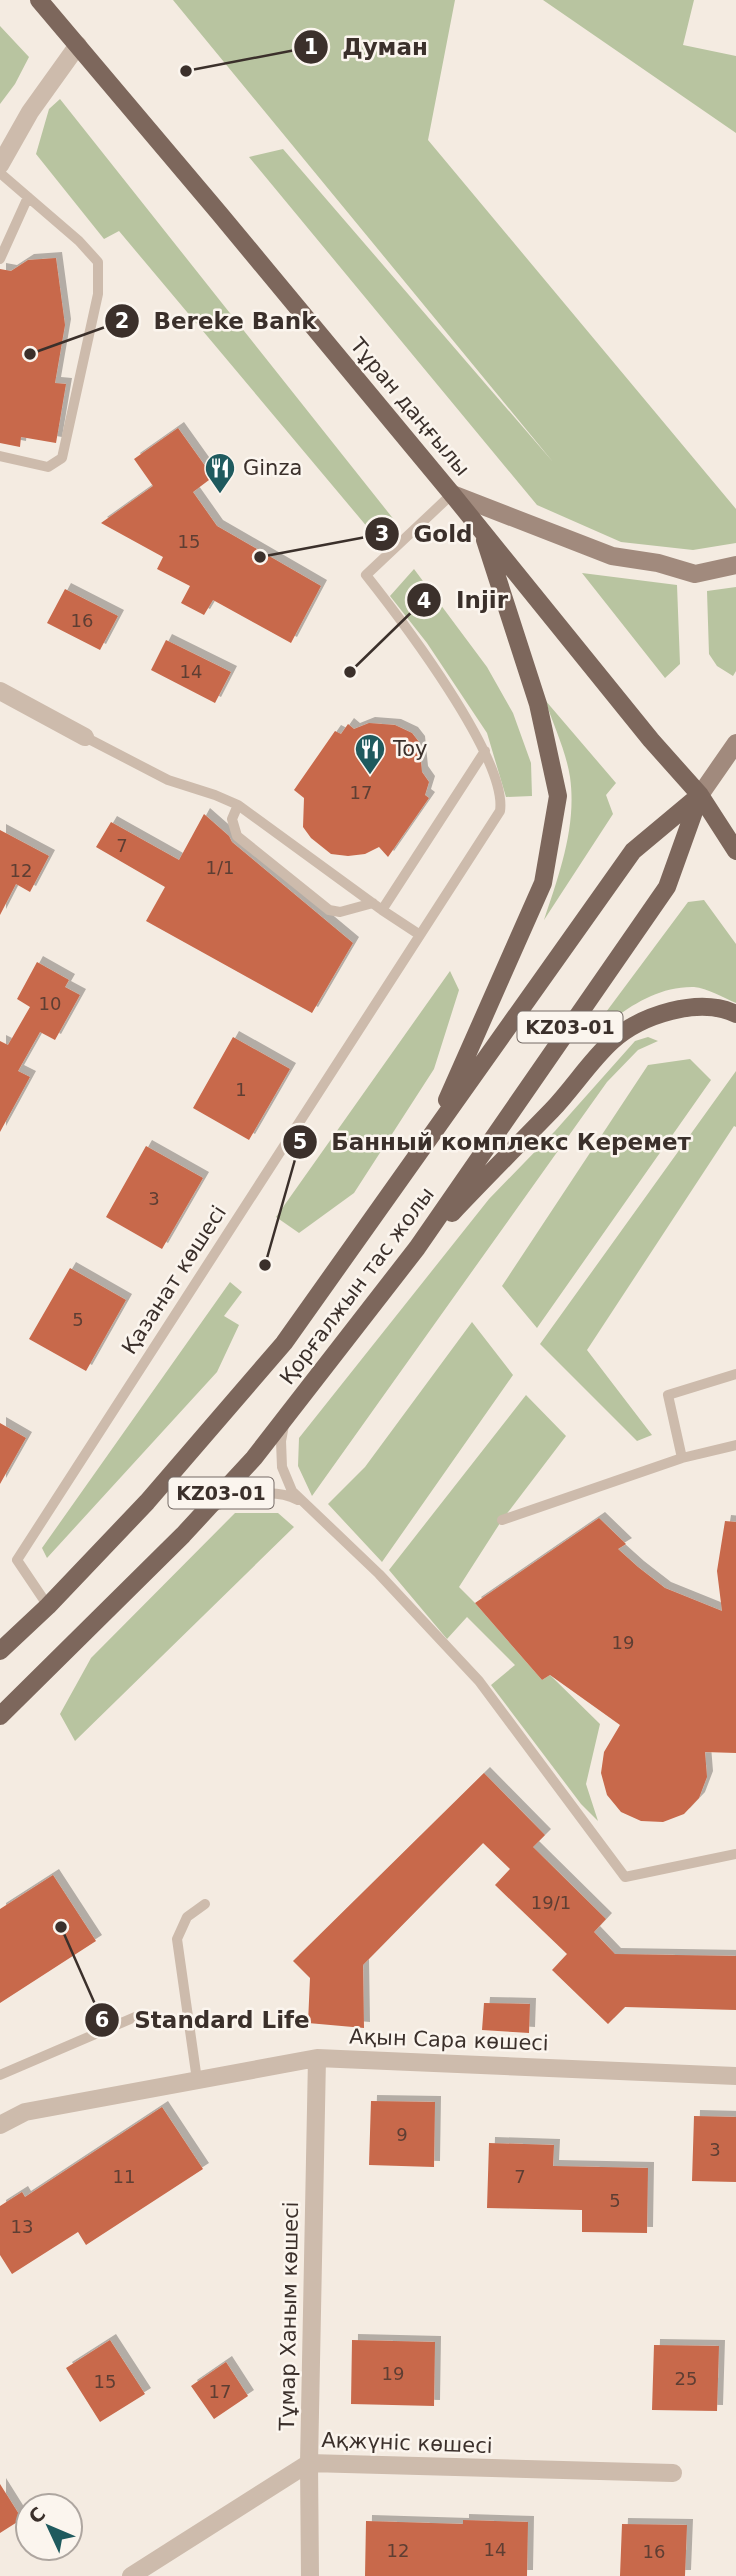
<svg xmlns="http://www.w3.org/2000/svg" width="736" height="2576" viewBox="0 0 736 2576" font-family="'DejaVu Sans',sans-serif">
<defs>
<filter id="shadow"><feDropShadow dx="6" dy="-6" stdDeviation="0" flood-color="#0004"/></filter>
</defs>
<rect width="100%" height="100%" fill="#f4ebe1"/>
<path fill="#b8c4a0" d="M173,0H455L428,140L736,509V543L693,550L621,542L537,505L249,157L283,149L553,462Z
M543,0H694L683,45L736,56V133Z
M0,26L29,57L15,84L0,104Z
M60,99L395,521L379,541L119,231L104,239L36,154L49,109Z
M414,569L487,667L513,713L531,763L532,796L506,797L487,733L427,643L390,596Z
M582,573L677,585L680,664L665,678Z
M736,587V671L733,676L717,666L709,654L707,591Z
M545,700L616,783L606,795L613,814L544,920C559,875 577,826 570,777C566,751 553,724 545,700Z
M704,900L736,944V1003C724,998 707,988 694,987C651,986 619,1015 586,1039L688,902Z
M450,971L459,990L434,1069L354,1193L299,1233L276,1217Z
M648,1037L658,1041L638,1050L607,1082L312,1496L298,1466L299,1438L489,1199L555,1131L635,1041Z
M690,1059L711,1080L537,1328L502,1286L648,1065Z
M736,1071V1127L734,1126L587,1350L652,1435L637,1441L540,1344Z
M230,1282L242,1292L224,1316L239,1325L217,1372L47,1558L42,1548Z
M472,1322L513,1375L382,1562L328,1504L365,1467Z
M526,1395L566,1436L502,1520L459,1587L475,1603L542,1680L550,1675L600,1724L586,1784L598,1821L581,1804L491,1685L515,1665L467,1617L447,1639L389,1570Z
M235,1513H278L294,1527L75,1741L60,1714L91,1658Z"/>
<path fill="#c8694b" filter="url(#shadow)" d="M56,258L65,325L55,383L66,384L56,443L21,437L20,447L0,443V269L11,271L28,260Z
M178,428L213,477L193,492L217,526L321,586L291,643L213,600L204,615L181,603L190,586L157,569L163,557L101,523L153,486L134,459Z
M65,589L118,616L100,650L47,623Z
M166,640L231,672L215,703L151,670Z
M369,723L395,725L412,733L419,742L422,772L429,782L425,795L429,798L388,857L379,847L365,854L348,856L331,854L311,838L303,827L304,798L294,790L335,731L341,734L348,724L354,729Z
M204,814L229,836L232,842L353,943L312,1013L146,921L165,887L96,847L111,822L179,860Z
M0,830L49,856L30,892L16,884L0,915Z
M37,962L69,980L65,987L80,995L55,1040L40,1032L18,1071L30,1077L0,1132V1041L8,1045L30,1007L17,999Z
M233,1037L290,1069L249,1140L193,1108Z
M146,1146L203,1178L162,1249L106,1217Z
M70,1268L126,1300L86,1371L29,1339Z
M0,1423L26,1438L0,1484Z
M599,1518L626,1544L618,1549L638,1567L665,1588L722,1611L717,1571L725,1521L736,1522V1753L705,1752L707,1777L699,1798L684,1814L663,1822L641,1821L621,1812L607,1795L601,1773L604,1752L620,1725L550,1675L542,1680L475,1603Z
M484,1773L545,1835L533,1847L606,1919L594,1932L615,1954L736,1956V2010L625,2007L608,2024L552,1970L567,1954L495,1885L510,1869L483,1843L363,1965L364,2028L308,2023L310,1978L293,1961Z
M53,1875L96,1941L0,2003V1909Z
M484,2003L530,2004L529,2033L482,2030Z
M371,2101L435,2102L434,2167L369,2165Z
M162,2107L203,2169L86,2245L78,2232L12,2274L0,2255V2206L22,2192L25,2197Z
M694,2116L736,2117V2182L692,2181Z
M489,2143L554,2145L553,2166L648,2168L647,2233L582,2232V2210L487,2208Z
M110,2340L145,2394L100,2422L66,2368Z
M352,2340L435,2342L434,2406L351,2404Z
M654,2345L719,2346L717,2411L652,2410Z
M226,2362L248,2396L214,2419L191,2386Z
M0,2484L22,2519L0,2533Z
M463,2520L528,2522L527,2576H365L366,2521L463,2524Z
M622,2524L687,2525L685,2576H620Z"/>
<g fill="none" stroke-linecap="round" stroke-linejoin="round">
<path stroke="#cdbbac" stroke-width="10" d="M0,173L79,241L98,262V294L62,458L48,467L0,456
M0,259L28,197
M85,737L168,780L215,795L238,805L382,910
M238,805L232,819L237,836L329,910L340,912L373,903
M420,935L382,910L485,751
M284,1425L281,1441L282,1467L292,1491L379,1574L479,1681L625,1877L736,1854
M682,1458L736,1445
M213,1507C240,1496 271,1486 298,1500
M502,1520L682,1458L668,1395L736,1374
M48,1606L17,1560L500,811C508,759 400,618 366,575L452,494
M0,2075L135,2017
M197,2080L177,1939L187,1917L205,1904"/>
<path stroke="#cdbbac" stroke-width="18" d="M0,165L30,112L78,45
M0,691L85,737
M0,2125L25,2112L317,2058L736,2076
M131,2576L309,2463L673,2473
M310,2576L309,2463L317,2058"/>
<path stroke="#a18a7d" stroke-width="18" d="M452,494L612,556L658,563L695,574L736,565
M700,795L736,743"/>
<path stroke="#7d675c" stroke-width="18" d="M39,0L219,213L452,494L651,740L700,795L736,851
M447,1100L543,883L558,796L538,704L485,540
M452,1213C485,1178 519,1144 552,1110C573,1088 590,1061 612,1041C641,1015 699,996 736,1014
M0,1651L48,1606L147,1502L284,1343L633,851L700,795
M0,1716L183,1535L254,1458L417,1248L667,887L700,795"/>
</g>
<defs>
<g id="restaurant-pin" transform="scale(1.575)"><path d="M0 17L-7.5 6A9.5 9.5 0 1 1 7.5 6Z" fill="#1f5a5e" stroke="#fbf5ee"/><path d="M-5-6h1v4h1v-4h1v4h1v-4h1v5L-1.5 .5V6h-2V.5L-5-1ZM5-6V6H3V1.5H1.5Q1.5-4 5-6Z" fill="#fff"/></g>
</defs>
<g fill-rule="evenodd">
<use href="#restaurant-pin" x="220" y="468"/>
<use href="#restaurant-pin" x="370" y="749"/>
</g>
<g text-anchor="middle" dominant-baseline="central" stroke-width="5" stroke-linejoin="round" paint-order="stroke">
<g font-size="18" fill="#5e3e33">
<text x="189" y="541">15</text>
<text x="82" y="620">16</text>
<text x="191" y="671">14</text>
<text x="361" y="792">17</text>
<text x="122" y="845">7</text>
<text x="220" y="867">1/1</text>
<text x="21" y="870">12</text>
<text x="50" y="1003">10</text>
<text x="241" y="1089">1</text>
<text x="154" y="1198">3</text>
<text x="78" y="1319">5</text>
<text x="623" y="1642">19</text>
<text x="551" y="1902">19/1</text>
<text x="402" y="2134">9</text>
<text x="715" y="2149">3</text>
<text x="124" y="2176">11</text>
<text x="520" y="2176">7</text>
<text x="615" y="2200">5</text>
<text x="22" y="2226">13</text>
<text x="393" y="2373">19</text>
<text x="686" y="2378">25</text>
<text x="105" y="2381">15</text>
<text x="220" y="2391">17</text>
<text x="495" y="2549">14</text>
<text x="398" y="2550">12</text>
<text x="654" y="2551">16</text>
</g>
<g fill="#fbf5ee" stroke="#756b66" stroke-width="2">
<rect x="517.5" y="1011.5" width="105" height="31" rx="5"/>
<rect x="168.5" y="1477.5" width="105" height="31" rx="5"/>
</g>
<g font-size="19" font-weight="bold" fill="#3b302b">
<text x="570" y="1027">KZ03-01</text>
<text x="221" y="1493">KZ03-01</text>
</g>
<g font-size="21" fill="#3b302b" stroke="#fbf5ee">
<text transform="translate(410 407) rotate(50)">Тұран даңғылы</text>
<text transform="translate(174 1280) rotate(-57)">Қазанат көшесі</text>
<text transform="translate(357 1286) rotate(-53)">Қорғалжын тас жолы</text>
<text transform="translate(449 2040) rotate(2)">Ақын Сара көшесі</text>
<text transform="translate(289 2316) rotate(-89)">Тұмар Ханым көшесі</text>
<text transform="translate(407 2443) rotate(2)">Ақжүніс көшесі</text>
</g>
<g font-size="21" fill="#3b302b" stroke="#fbf5ee" text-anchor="start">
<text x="243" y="468">Ginza</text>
<text x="393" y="749">Toy</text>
</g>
</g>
<path fill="none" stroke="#3b302b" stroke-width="2.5" d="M186 71L311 47M30 354L122 321M260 557L382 534M350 672L424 600M265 1265L300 1142M61 1927L102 2020"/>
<g fill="#3b302b" stroke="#fbf5ee" stroke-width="2.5">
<circle cx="186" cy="71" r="7"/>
<circle cx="30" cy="354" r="7"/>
<circle cx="260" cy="557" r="7"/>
<circle cx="350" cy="672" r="7"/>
<circle cx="265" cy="1265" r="7"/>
<circle cx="61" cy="1927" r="7"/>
<circle cx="311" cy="47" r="18"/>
<circle cx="122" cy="321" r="18"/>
<circle cx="382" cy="534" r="18"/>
<circle cx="424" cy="600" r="18"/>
<circle cx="300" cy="1142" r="18"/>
<circle cx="102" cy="2020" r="18"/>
</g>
<g font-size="21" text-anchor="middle" font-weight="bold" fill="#fff">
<text x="311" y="54">1</text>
<text x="122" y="328">2</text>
<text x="382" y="541">3</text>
<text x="424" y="608">4</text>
<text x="300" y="1149">5</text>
<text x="102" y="2027">6</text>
</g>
<g font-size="23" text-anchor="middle" font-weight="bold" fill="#3b302b" stroke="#fbf5ee" stroke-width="5" stroke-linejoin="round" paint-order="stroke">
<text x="385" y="55">Думан</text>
<text x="235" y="329">Bereke Bank</text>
<text x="443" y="542">Gold</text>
<text x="482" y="608">Injir</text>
<text x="511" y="1150">Банный комплекс Керемет</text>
<text x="222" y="2028">Standard Life</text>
</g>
<g transform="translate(49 2527) rotate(314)"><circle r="33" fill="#fbf5ee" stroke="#aea6a0" stroke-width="2"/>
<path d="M0-5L12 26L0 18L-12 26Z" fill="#1f5a5e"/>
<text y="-10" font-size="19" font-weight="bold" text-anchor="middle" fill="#3b302b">С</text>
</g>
</svg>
